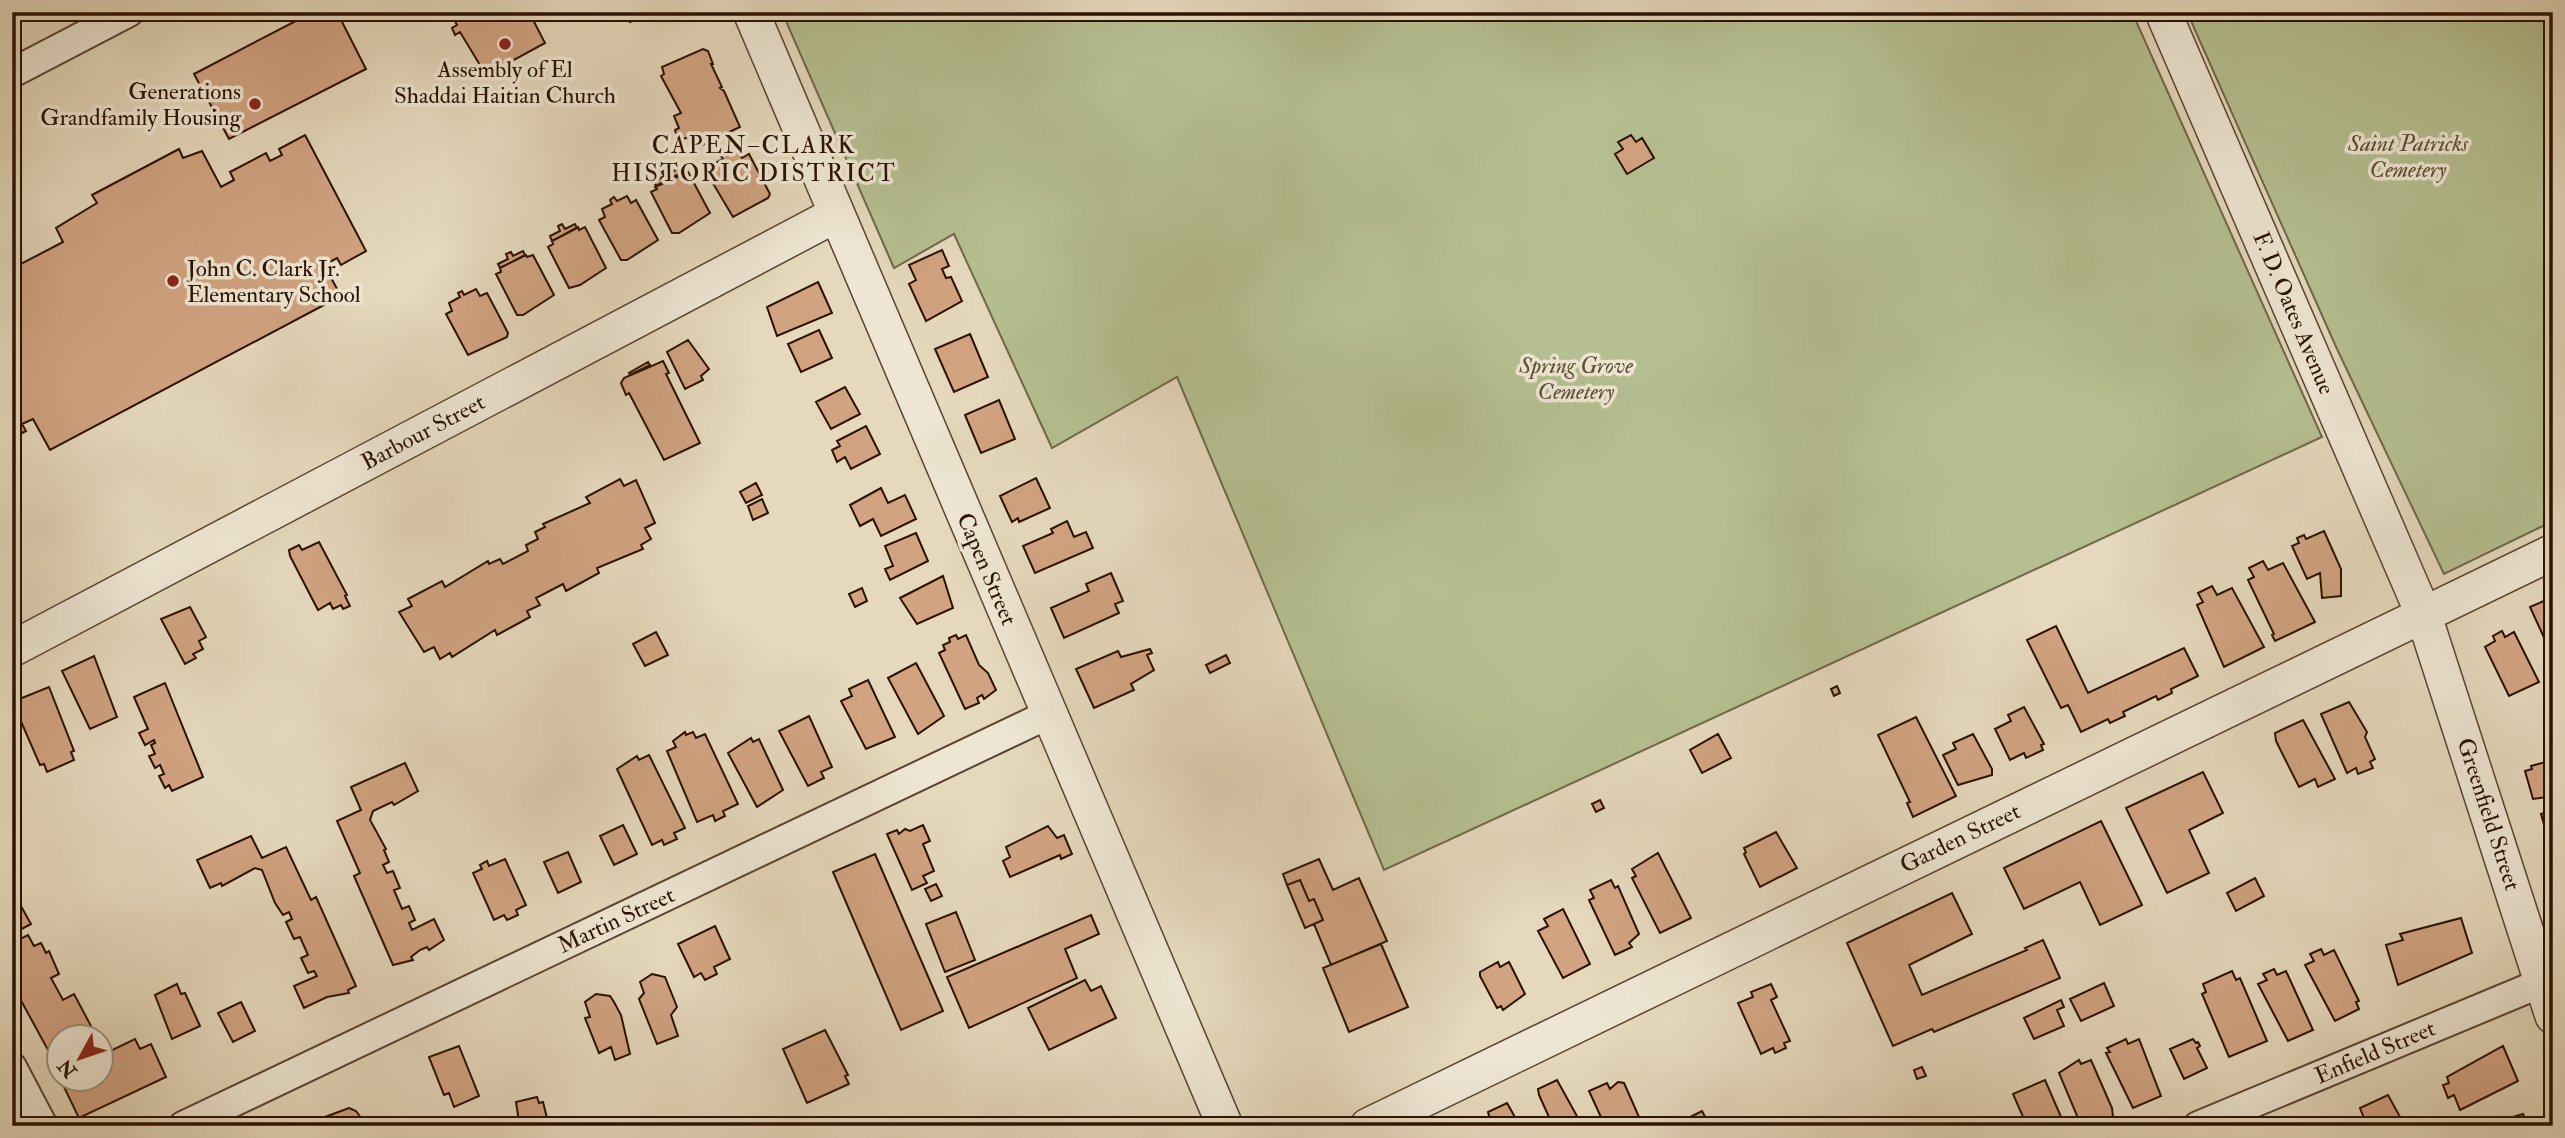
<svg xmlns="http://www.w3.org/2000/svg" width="2565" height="1138" viewBox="0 0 2565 1138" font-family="'IM FELL Double Pica',serif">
<rect width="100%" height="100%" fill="#e5d8bc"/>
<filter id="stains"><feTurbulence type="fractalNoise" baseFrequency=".00286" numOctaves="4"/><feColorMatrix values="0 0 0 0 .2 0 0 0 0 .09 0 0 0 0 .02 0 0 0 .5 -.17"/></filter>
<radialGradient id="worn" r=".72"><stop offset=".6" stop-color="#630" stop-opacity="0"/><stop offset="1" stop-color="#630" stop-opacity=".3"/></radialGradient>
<path fill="#b5bf91" stroke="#706849" stroke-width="2" d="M782,12H2132L2322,437L1384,870L1177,377L1052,448L954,234L894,268Z
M2187,12H2553V521L2444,574L2337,349Z"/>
<path fill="#d1a381" stroke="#2a1101" stroke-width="2" d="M313,12H337L366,69L229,139L194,74Z
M450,12H529L545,43L486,75L460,32L455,35L452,28L457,25Z
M626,12H654L630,22Z
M703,49L708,51L713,64H711L722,87L720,88L724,91L740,127L696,148L688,137L679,141L675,130L679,128L674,116L681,113L661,76L664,74L662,67Z
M305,135L366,251L341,265L337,258L324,265L341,296L50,450L33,419L22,424L26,431L12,438V258L17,266L63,242L56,228L97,203L92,195L179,149L183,158L202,151L221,187L234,180L230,172L266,153L270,161L282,155L279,149Z
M1631,135L1636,142L1642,138L1654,158L1627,174L1615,154L1623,149L1618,142Z
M738,151L742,158L749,154L770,194L768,198L733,217L708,175L715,172L712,165L723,159L720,155L725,153L727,156Z
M679,168L681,173L656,186L654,182L664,176L662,172L666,170L668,174Z
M688,172L710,213L679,233H672L651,192L657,189L655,187Z
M627,196L631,203L636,200L658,240L627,260H621L599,220L605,217L602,209L612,204L610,200L614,197L617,201Z
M562,224L565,229L575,224L577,228L552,241L550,236L560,231L558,226Z
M578,227L579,230L585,227L606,268L580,285L569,288L548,247L553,244L552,241Z
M942,250L949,266L942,269L946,278L951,277L962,301L926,321L909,284L916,280L909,265Z
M523,251L525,255L500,268L498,264L508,259L506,254L511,252L513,256Z
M526,255L527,257L533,255L554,295L523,315H517L496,274L501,272L500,268Z
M818,282L832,313L777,336L767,307Z
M476,289L480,296L487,293L508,333L507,337L468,355L446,314L452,311L449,303L460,297L458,293L462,291L464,295Z
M819,330L832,358L801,372L788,344Z
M970,334L988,377L954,392L935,349Z
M688,340L709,369L701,376L703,380L685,389L667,352Z
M663,361L669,373L666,374L700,443L664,460L629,393L626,395L621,383L624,378Z
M648,362L650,365L630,375L629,373Z
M845,387L860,414L831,429L816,402Z
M999,400L1015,439L981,453L965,415Z
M866,426L880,454L851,469L845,457L837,462L832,450L840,446L837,441Z
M1036,478L1050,508L1019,522L1018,518L1012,522L1000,496Z
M620,479L624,486L636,480L655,523L645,528L651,539L641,545L643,549L597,568L599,573L566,591L563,584L536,598L540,605L527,611L530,617L497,635L495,630L452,657L450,653L440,659L434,647L424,652L399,612L412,606L408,599L442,581L445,587L488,561L489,564L500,559L503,564L528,551L526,545L538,539L535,532L545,527L543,524L590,503L586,497Z
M756,483L762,495L746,503L740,492Z
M881,488L888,503L905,495L916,519L881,536L873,519L860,526L850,505Z
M762,499L768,513L753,520L748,506Z
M1067,521L1074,537L1086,532L1093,548L1035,573L1023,546L1053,533L1051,529Z
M2324,531L2341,569V596L2322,598L2320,573L2307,579L2292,546L2299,543L2297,538L2304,535L2306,539Z
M916,533L928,561L890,580L885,569L893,566L885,546Z
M319,542L347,595L345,596L350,606L343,609L341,605L333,609L330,603L318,610L290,556L289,550L299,545L302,550Z
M2263,561L2268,570L2283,563L2315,622L2275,641L2272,635L2274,634L2248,580L2254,577L2249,568Z
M1111,573L1123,601L1115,604L1119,613L1064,638L1051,608L1089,591L1086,584Z
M943,576L953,608L917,624L900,598Z
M2212,586L2217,595L2232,588L2264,647L2224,667L2197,605L2203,602L2198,593Z
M862,588L867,601L855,607L849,594Z
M2553,597V655H2552L2530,607Z
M190,607L206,637L199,641L203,649L193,654L196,658L185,664L161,619Z
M2056,626L2088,693L2184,648L2198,676L2171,689L2172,693L2158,700L2156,696L2123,712L2125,716L2110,723L2108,719L2081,732L2068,705L2061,708L2027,640Z
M2502,631L2505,637L2514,632L2539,682L2509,696L2485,647L2495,641L2493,636Z
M656,632L668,655L645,666L633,644Z
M956,635L958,639L966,635L979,665L988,673L996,690L984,699L982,695L977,698L979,703L965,709L939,653L945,650L943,645L950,642L949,638Z
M1150,649L1152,653L1147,655L1154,670L1131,684L1134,690L1094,708L1076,669L1118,651L1121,657Z
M1226,655L1230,663L1210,673L1206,665Z
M94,656L117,717L90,729L62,671Z
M916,663L944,716L918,734L888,678Z
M868,680L895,737L866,749L841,701L852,696L849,689Z
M165,683L203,777L172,791L169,785L165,788L159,776L164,774L160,765L155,768L149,756L155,754L151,745L155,743L154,740L145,745L139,733L148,729L134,697Z
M1837,686L1840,693L1834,696L1831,689Z
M49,687L74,751L71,752L74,760L47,772L44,764L40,765L16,710L13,711L12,702Z
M2349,702L2367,732L2365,737L2375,759L2370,762L2373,768L2358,774L2356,768L2347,773L2321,714Z
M2024,707L2044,744L2041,745L2043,750L2026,758L2024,753L2010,760L1995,729L2011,721L2008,715Z
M809,716L832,767L821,772L824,778L808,786L779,731Z
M1916,717L1956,796L1913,817L1907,803L1910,802L1878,735Z
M2303,720L2335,779L2318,787L2315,779L2299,787L2276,741L2275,733Z
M685,732L686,735L693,732L696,738L705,734L738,804L723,811L725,816L715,821L713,815L697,822L667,751L676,747L673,741Z
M1718,734L1731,758L1702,773L1690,750Z
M1973,734L1992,769V775L1958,785L1943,755L1956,749L1953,743Z
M751,738L753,742L759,739L783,790L757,807L728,753Z
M649,755L685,828L674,833L677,839L664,845L662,840L652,845L617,769L637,756L639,760Z
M2553,760V796L2533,799L2525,771L2532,769L2531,766Z
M405,763L418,791L394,805L392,802L373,811L370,820L386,849L384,850L389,862L383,865L387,873L393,871L400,888L394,890L402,909L409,906L415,920L409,923L412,930L434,919L444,940L429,950L427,947L420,950L411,957L413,960L393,965L354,876L360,873L337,821L361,810L351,787Z
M2203,772L2223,813L2189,830L2209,873L2167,893L2126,808Z
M1600,800L1604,808L1596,812L1592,804Z
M2553,810V833L2550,827L2545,828L2541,814Z
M2101,821L2142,905L2100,925L2080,882L2024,909L2004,868Z
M623,825L637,854L614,865L600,836Z
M923,825L930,841L923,844L934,871L923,876L927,883L912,890L887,834L897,830L899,834L905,829L910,831Z
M1048,826L1057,838L1064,835L1072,854L1061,859L1060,855L1010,877L1003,861L1010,857L1006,847Z
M1776,832L1797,868L1760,887L1744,854L1746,852L1744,848Z
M251,836L262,858L286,847L311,900L316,897L356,986L348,990L349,993L327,997L304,1008L294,986L317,976L314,971L308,973L301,958L308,955L300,937L294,939L286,922L292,919L289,912L283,915L275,903L262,870L255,868L222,886L221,883L210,888L197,860Z
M568,852L581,882L558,893L544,862Z
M1658,853L1691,918L1660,933L1632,878L1636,876L1632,869Z
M875,854L943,1011L901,1030L833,872Z
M505,859L526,905L516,910L518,915L507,920L504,915L494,920L473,873L482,869L480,865L487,861L489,866Z
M1319,859L1333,890L1359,878L1387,941L1331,965L1314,924L1323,920L1314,899L1309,901L1300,880L1287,885L1283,874Z
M2255,878L2264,896L2236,911L2227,893Z
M1300,880L1309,901L1314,899L1323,920L1305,928L1287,885Z
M1611,880L1615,888L1618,886L1639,934L1629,943L1632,947L1615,955L1589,900L1594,898L1590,890Z
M936,884L942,896L931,901L925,889Z
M12,890L31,924L12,934Z
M1952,893L1972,934L1909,965L1922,995L2027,950L2025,948L2043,940L2060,978L1934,1032L1932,1029L1893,1046L1847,943Z
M1563,909L1590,964L1563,978L1538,931L1548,926L1544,919Z
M956,912L975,960L945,972L926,924Z
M1091,915L1099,934L1065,949L1077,978L969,1028L947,977Z
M2461,918L2472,953L2398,985L2386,945L2403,940L2400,934Z
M715,926L730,959L714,967L717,974L705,980L701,973L694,977L678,944Z
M28,935L34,946L41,943L46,953L49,951L59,974L51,978L63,1000L74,994L91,1026L80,1032L82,1036H60V1058L54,1061L12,984V943Z
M1381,944L1408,1007L1349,1032L1323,968Z
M2321,949L2324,955L2334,950L2359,1001L2356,1002L2359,1009L2335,1021L2305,965L2314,961L2310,954Z
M1498,962L1500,967L1509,962L1525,994L1503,1010L1501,1006L1497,1008L1480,976V972Z
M2274,969L2277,975L2286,971L2313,1030L2288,1041L2258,984L2267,980L2263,974Z
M2232,971L2236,980L2240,978L2267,1041L2229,1057L2202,994L2206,992L2203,984Z
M652,974L665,977L677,1007L671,1015L678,1036L657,1044L639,999L644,993L640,982Z
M1085,980L1091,991L1101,986L1116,1018L1049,1050L1028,1008Z
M2104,983L2114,1006L2081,1021L2070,999Z
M177,984L181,994L185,993L200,1026L172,1039L155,995Z
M1771,984L1777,997L1771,1000L1790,1041L1784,1043L1786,1048L1775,1053L1773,1048L1761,1054L1738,1003L1753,997L1751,992Z
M596,994L610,996L614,1002L621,1015L630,1054L615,1060L611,1047L599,1053L585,1018L590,1017L585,1002Z
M2061,1000L2064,1007L2057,1010L2064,1026L2034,1039L2024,1018Z
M241,1002L255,1031L233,1042L218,1013Z
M825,1030L848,1075L845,1076L849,1084L807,1103L783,1049Z
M135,1039L140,1049L151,1044L166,1077L79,1118L63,1085L77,1078H102V1067L106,1065L102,1055Z
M2126,1039L2128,1044L2139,1039L2161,1096L2133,1108L2106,1053L2110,1052L2107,1048Z
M2193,1039L2196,1043L2198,1042L2200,1046L2197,1048L2207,1068L2184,1079L2170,1049Z
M459,1046L479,1096L454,1107L449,1093L444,1095L429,1057Z
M2503,1046L2518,1081L2460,1110L2454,1095L2448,1098L2443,1085L2449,1083L2447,1077Z
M2079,1060L2081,1064L2091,1060L2112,1108L2113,1117L2092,1126L2080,1123L2059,1073Z
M1922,1067L1926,1076L1917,1079L1914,1070Z
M1557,1080L1578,1118L1561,1126H1553L1539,1095L1538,1089Z
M2045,1080L2065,1126H2027L2013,1094Z
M1618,1082L1624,1083L1643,1126H1605L1589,1091L1607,1083L1610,1089Z
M2388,1095L2405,1126H2367L2360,1108Z
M537,1097L539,1103L543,1102L549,1126H511L519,1122L516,1102Z
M1507,1103L1520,1126H1492L1488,1112Z
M349,1108L356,1111L367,1126H327L325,1117Z
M1702,1111L1710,1126H1682L1680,1122Z
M2523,1114L2529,1126H2492L2506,1119Z
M2336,1118L2341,1126H2318L2322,1124Z
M1938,1120L1940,1124L1950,1120L1953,1126H1928Z"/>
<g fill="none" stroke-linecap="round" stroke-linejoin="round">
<g stroke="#594330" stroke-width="32">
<path id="minor" d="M12,73L129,12
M12,1067L43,1126
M183,1126L1049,714
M2198,1126L2553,978"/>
</g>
<g stroke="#594330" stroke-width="38">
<path id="tertiary" d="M751,12L1225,1126
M2163,12L2423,613L2553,1016
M12,649L835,215
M1368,1126L2553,552"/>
</g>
<use href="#minor" stroke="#eee6d3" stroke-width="28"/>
<use href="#tertiary" stroke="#eee6d3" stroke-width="35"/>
</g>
<g fill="#8f2418" stroke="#eee6d3" stroke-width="2.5">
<circle cx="505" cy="44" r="7"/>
<circle cx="255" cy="104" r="7"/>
<circle cx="173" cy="281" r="7"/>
</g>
<g text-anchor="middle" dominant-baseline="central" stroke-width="7" stroke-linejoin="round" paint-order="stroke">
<g font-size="23" fill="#2a1101" stroke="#eee6d3">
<text x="505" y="69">Assembly of El<tspan x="505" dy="26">Shaddai Haitian Church</tspan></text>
<text x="241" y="91" text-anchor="end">Generations<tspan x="241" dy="26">Grandfamily Housing</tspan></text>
<text x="187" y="268" text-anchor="start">John C. Clark Jr.<tspan x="187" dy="26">Elementary School</tspan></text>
</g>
<g font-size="23" font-style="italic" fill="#5b4e33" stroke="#eee6d3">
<text x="2408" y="143">Saint Patricks<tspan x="2408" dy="26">Cemetery</tspan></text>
<text x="1576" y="365">Spring Grove<tspan x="1576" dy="26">Cemetery</tspan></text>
</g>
<g font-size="23" fill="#2a1101" stroke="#eee6d3">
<text transform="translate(2294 313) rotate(67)">F. D. Oates Avenue</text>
<text transform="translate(423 432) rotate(-28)">Barbour Street</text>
<text transform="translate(987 569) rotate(67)">Capen Street</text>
<text transform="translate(2489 814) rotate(72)">Greenfield Street</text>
<text transform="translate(1960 838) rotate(-26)">Garden Street</text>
<text transform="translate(616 920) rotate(-25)">Martin Street</text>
<text transform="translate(2375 1052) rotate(-23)">Enfield Street</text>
</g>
<g font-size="24" letter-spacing="2" fill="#2a1101" stroke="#eee6d3">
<text x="754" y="145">CAPEN–CLARK<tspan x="754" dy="28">HISTORIC DISTRICT</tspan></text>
</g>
</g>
<rect width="2565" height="1138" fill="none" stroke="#e5d8bc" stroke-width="42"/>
<rect x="14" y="14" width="2537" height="1110" fill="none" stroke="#2a1101" stroke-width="3.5"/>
<rect x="21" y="21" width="2523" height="1096" fill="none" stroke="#2a1101" stroke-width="2"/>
<g transform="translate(80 1058) rotate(230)"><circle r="33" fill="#eee6d3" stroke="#a0917f" stroke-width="2"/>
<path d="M0-5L12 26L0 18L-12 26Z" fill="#8f2418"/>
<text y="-10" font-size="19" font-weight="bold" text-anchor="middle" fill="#2a1101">N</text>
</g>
<rect width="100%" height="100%" filter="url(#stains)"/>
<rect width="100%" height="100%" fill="url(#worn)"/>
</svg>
